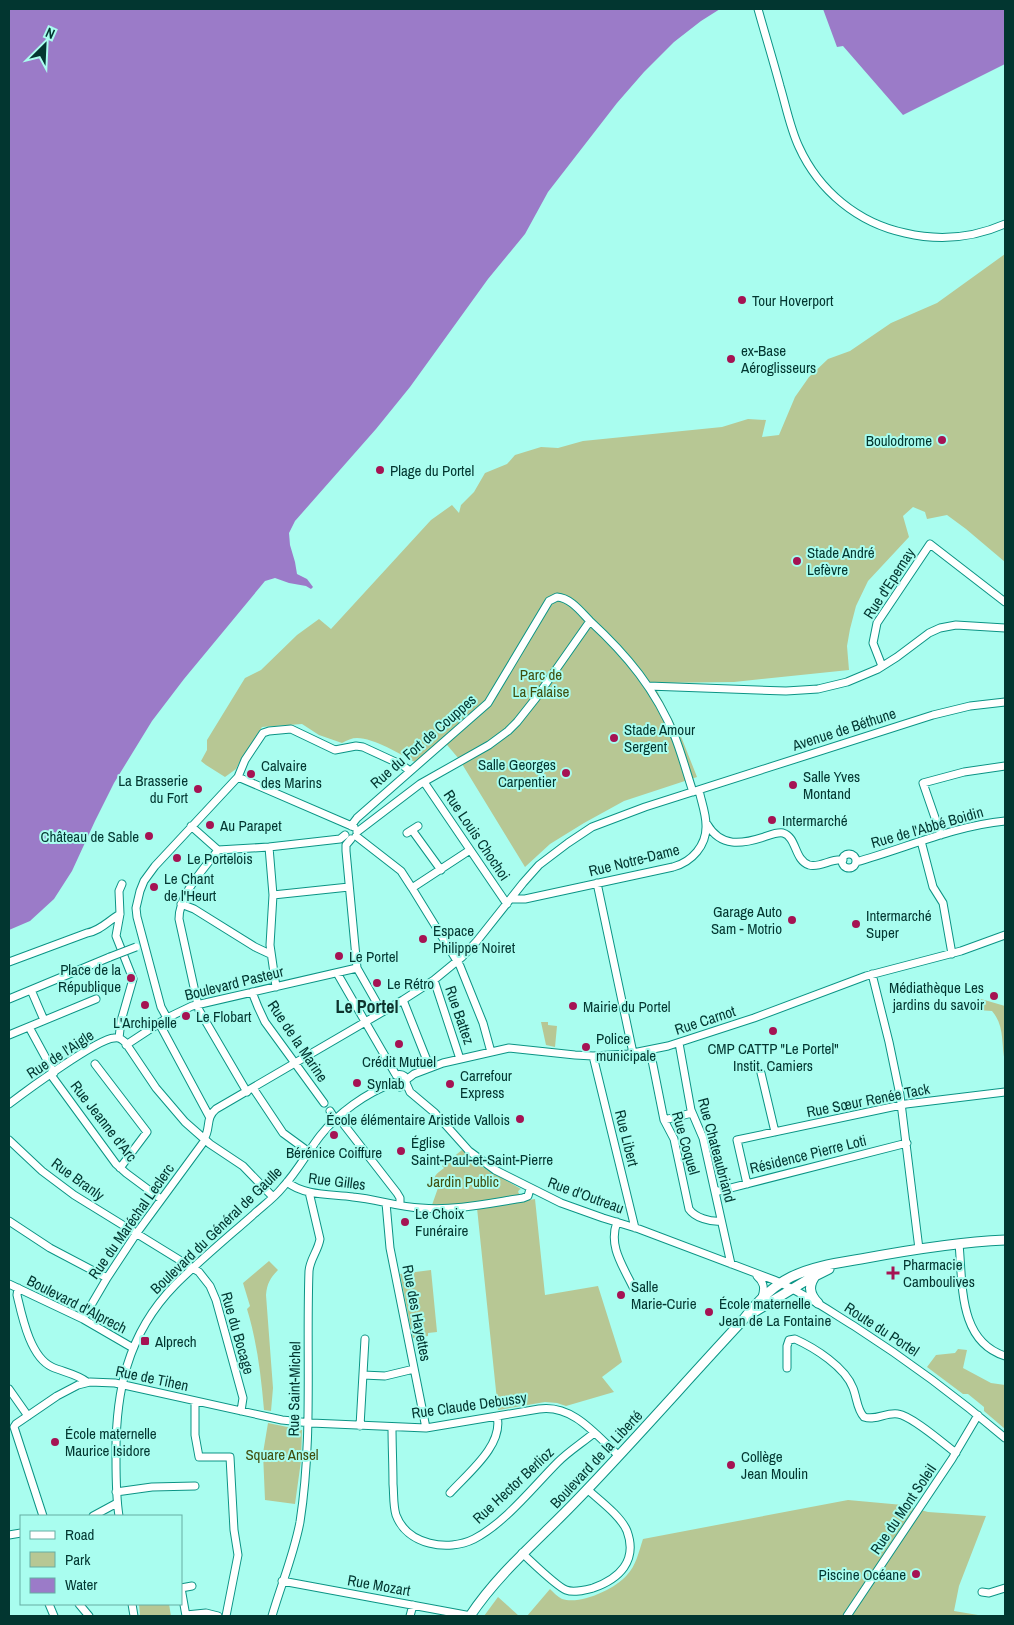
<svg xmlns="http://www.w3.org/2000/svg" width="1014" height="1625" viewBox="0 0 1014 1625" font-family="'Archivo Narrow',sans-serif">
<rect width="100%" height="100%" fill="#a9fdef"/>
<path fill="#b7c794" d="M1005,254V562L966,529L947,515L927,519L925,512L913,507L903,516L909,537L868,581L856,606L850,629L847,646L849,670L734,682L653,683L682,739L697,777L624,801L584,823L550,844L525,867L459,759L442,739L415,762C400,754 374,738 357,738C352,738 347,740 342,743L319,735L302,724L262,727L240,761L236,769L225,777L206,765L201,761L207,750V740L245,678L261,670L297,635L319,619L331,629L431,520L452,505L459,513L461,505L474,492L485,473L507,464L515,455L541,447L558,448L583,441L722,427L748,419L766,420L762,437L779,435L795,397L809,377L828,359L850,351L891,323L937,303Z
M981,999L1005,1006V1062C1001,1044 1005,1026 992,1011L977,1010L975,1000Z
M541,1022H548V1025L557,1026L555,1047L546,1045Z
M462,1150L484,1168L521,1189L519,1190L518,1192L521,1196L472,1204L432,1205L438,1188C432,1176 434,1176 444,1168L442,1166Z
M535,1199L545,1295L598,1286L622,1362L602,1377L614,1392L566,1406L557,1403L545,1402L498,1410L477,1208Z
M269,1261L278,1270C270,1278 267,1284 266,1295L273,1388L271,1411L264,1410C261,1375 257,1342 247,1309L250,1306L243,1283Z
M431,1270L437,1332L428,1333V1336L413,1338L400,1274Z
M958,1349L967,1350L963,1368L991,1383L1005,1385V1429L984,1411V1407L968,1394H963L927,1367L936,1355L955,1353Z
M268,1423L302,1430L301,1461L295,1504L265,1500L263,1453Z
M848,1500L903,1505L928,1512L986,1516L959,1586L954,1611L984,1616H527L550,1589C553,1592 558,1597 562,1599C581,1605 615,1589 627,1575C636,1566 639,1551 643,1539Z
M498,1597L519,1616H484Z
M139,1604H169L171,1616H140Z"/>
<path fill="#9b7bc8" d="M9,9H720L701,21L674,42L644,72L617,103L548,192L525,234L488,279L410,387L376,429L295,521L289,533L290,545L295,562L297,574L307,579L313,587L311,589L306,586L289,583L275,578L265,581L184,679L152,721L114,783L95,821L72,871L54,899L30,921L9,930Z
M823,9H1005V64L903,115L843,46L837,47Z"/>
<g fill="none" stroke-linecap="round" stroke-linejoin="round">
<g stroke="#0b9485" stroke-width="9">
<path id="minor" d="M758,9C765,34 773,60 780,86C786,106 790,128 799,147C819,191 858,223 905,233C939,241 973,238 1005,224
M882,666L873,643L877,623L930,544L1005,602
M648,686L786,691L818,689L847,682L878,669L897,657L929,633L940,628L956,625L1005,628
M238,777L354,827
M424,782L507,904
M707,824C721,848 742,844 764,837C770,835 777,832 783,833C797,837 794,860 809,865C821,868 831,858 843,860
M191,826L218,850L269,847L340,839L345,835
M351,826L357,818L488,703L549,601L557,597C571,598 581,612 590,621C627,655 656,690 675,737C682,755 687,774 693,792
M412,830L441,870
M357,832L420,784L489,745L508,731L517,722L536,698L590,621
M407,833L418,826
M941,835L923,783L964,772L1005,766
M356,836L401,871L412,888L460,966L483,1023L491,1052
M351,839L346,845V851L357,968L382,1012
M921,841L933,887L943,903L952,954
M269,847L273,895L270,945L276,987
M218,850C204,869 179,894 179,919L199,1010L247,1092
M842 861a7 7 0 1 1 14 0a7 7 0 1 1-14 0Z
M856,862C906,848 954,826 1005,821
M597,883L633,1053
M412,888L470,850
M273,895L349,887
M511,899H525L673,867C692,862 707,845 706,825C706,813 701,801 699,790
M181,904L194,909L255,947L270,954
M9,962L87,933C100,931 108,921 120,914
M337,973L396,1075
M872,974L889,1042L900,1095L919,1249
M434,980L460,1059
M31,990L44,1020
M252,992L258,1007L265,1022L324,1103
M9,999L110,957
M403,1000L430,1068
M167,1018L161,1007L137,917L136,908L140,891L144,881L155,866L238,777L245,760L263,733L269,731L291,729L335,750L356,746L363,747L402,765L410,771
M159,1023L209,1116
M29,1027L54,1073
M9,1035L96,999
M119,1038L121,1021L133,979L116,936L120,914L119,891L122,884
M679,1043L691,1110L703,1138L731,1264
M126,1045L167,1018L192,1006L357,968
M650,1050L664,1120L674,1139L689,1209C695,1218 711,1222 721,1221
M593,1056L635,1228
M95,1064L147,1132L120,1168
M761,1073L775,1132
M51,1075L116,1164L126,1173L161,1199
M406,1080L414,1074L443,1063L509,1048L575,1055L593,1056L628,1054L668,1046L754,1018L866,976L961,951L1005,935
M393,1083L400,1087L406,1083C407,1077 403,1073 396,1075
M406,1083L410,1092L435,1113L469,1151L495,1170L561,1203L603,1218L639,1229L774,1280C802,1292 828,1310 854,1326C907,1360 957,1397 1005,1438
M253,1088L283,1133L309,1152
M9,1104C26,1091 97,1039 114,1038C119,1037 121,1039 125,1042L156,1088L185,1122L210,1144L243,1166L273,1197
M330,1111L335,1119
M338,1117L397,1193L400,1198V1205
M664,1120L692,1113
M204,1139C211,1129 205,1118 216,1109L403,1000L434,980L462,957L477,941L523,883L539,865L568,843L592,827L645,807L933,715L970,706L1005,702
M9,1140L42,1171L74,1195L199,1272L210,1286L216,1300L243,1398L241,1411
M287,1182C304,1196 332,1194 353,1197C376,1199 398,1207 421,1208C455,1211 490,1203 523,1198L528,1196L530,1189
M747,1184L737,1140L906,1104L1005,1092
M715,1192L907,1143
M386,1203L390,1248L426,1428
M9,1221L50,1248L107,1278
M617,1222C608,1246 623,1266 633,1287
M959,1244C963,1284 958,1341 1005,1356
M757,1276C764,1282 765,1288 762,1297
M9,1284L83,1319L133,1348
M18,1288L17,1295C22,1316 30,1357 52,1367C63,1372 77,1374 87,1382
M83,1319L107,1278L136,1234L205,1140
M787,1368V1346L789,1340L795,1339C815,1348 845,1367 853,1388C857,1398 857,1410 864,1417C876,1421 886,1412 898,1414C912,1416 944,1444 956,1453
M363,1375L385,1376L414,1369
M9,1389L28,1416
M195,1401V1435L199,1457H230L234,1530L238,1555L226,1616
M360,1426L365,1339
M392,1427C392,1446 393,1465 393,1484C394,1494 393,1505 396,1515C407,1545 448,1552 474,1539C505,1523 533,1487 558,1462C569,1451 582,1443 594,1433
M116,1492L152,1487L195,1486
M450,1493C468,1473 504,1445 497,1416
M43,1516L14,1427L16,1424L57,1396L78,1385L90,1382L115,1383L282,1420L311,1423L426,1428L539,1409C573,1404 596,1435 619,1456
M93,1516L117,1503
M119,1516C116,1497 116,1479 116,1459C115,1393 127,1334 175,1285C200,1260 228,1237 254,1214C264,1205 274,1198 282,1188C297,1172 307,1153 320,1136C338,1113 366,1093 393,1083
M9,1535L21,1533
M522,1553C532,1562 556,1586 566,1590C574,1593 585,1590 593,1588C619,1579 638,1561 627,1531C621,1516 599,1500 587,1489
M282,1581L471,1616
M181,1588L186,1616
M181,1588L192,1586
M982,1592L989,1593L1005,1588
M49,1604L54,1616
M79,1604L89,1616
M132,1604L134,1616
M186,1615L206,1613L218,1616
M272,1616C281,1585 294,1554 300,1522C313,1439 306,1354 309,1271C310,1259 318,1251 320,1239L309,1192
M410,1616L413,1605
M847,1616L952,1459L978,1415"/>
</g>
<g stroke="#0b9485" stroke-width="11">
<path id="major" d="M816,1275C808,1285 809,1294 818,1303
M751,1314L807,1280L829,1269
M470,1616C500,1571 541,1538 578,1499C634,1441 688,1379 743,1320C756,1303 771,1287 791,1277C813,1266 837,1263 861,1259C909,1250 957,1242 1005,1240"/>
</g>
<use href="#minor" stroke="#fff" stroke-width="7"/>
<use href="#major" stroke="#fff" stroke-width="9"/>
<g stroke="#0b9485" stroke-width="9" stroke-linecap="butt">
<path id="minor-bridge" d="M110,957L136,947"/>
</g>
<use href="#minor-bridge" stroke="#fff" stroke-width="7"/>
</g>
<g fill="#a51353" stroke="#a9fdef" stroke-width="2">
<circle cx="742" cy="300" r="5"/>
<circle cx="731" cy="359" r="5"/>
<circle cx="942" cy="440" r="5"/>
<circle cx="380" cy="470" r="5"/>
<circle cx="797" cy="561" r="5"/>
<circle cx="614" cy="738" r="5"/>
<circle cx="566" cy="773" r="5"/>
<circle cx="251" cy="774" r="5"/>
<circle cx="793" cy="785" r="5"/>
<circle cx="198" cy="789" r="5"/>
<circle cx="772" cy="820" r="5"/>
<circle cx="210" cy="825" r="5"/>
<circle cx="149" cy="836" r="5"/>
<circle cx="177" cy="858" r="5"/>
<circle cx="154" cy="887" r="5"/>
<circle cx="792" cy="920" r="5"/>
<circle cx="856" cy="924" r="5"/>
<circle cx="423" cy="939" r="5"/>
<circle cx="339" cy="956" r="5"/>
<circle cx="131" cy="978" r="5"/>
<circle cx="377" cy="983" r="5"/>
<circle cx="994" cy="996" r="5"/>
<circle cx="145" cy="1005" r="5"/>
<circle cx="573" cy="1006" r="5"/>
<circle cx="186" cy="1016" r="5"/>
<circle cx="773" cy="1031" r="5"/>
<circle cx="399" cy="1044" r="5"/>
<circle cx="586" cy="1047" r="5"/>
<circle cx="357" cy="1083" r="5"/>
<circle cx="450" cy="1084" r="5"/>
<circle cx="520" cy="1119" r="5"/>
<circle cx="334" cy="1135" r="5"/>
<circle cx="401" cy="1151" r="5"/>
<circle cx="405" cy="1222" r="5"/>
<path d="M890.5 1265.5h5v5h5v5h-5v5h-5v-5h-5v-5h5z"/>
<circle cx="621" cy="1295" r="5"/>
<circle cx="709" cy="1312" r="5"/>
<rect x="140" y="1336" width="10" height="10" rx="2.5"/>
<circle cx="55" cy="1442" r="5"/>
<circle cx="731" cy="1465" r="5"/>
<circle cx="916" cy="1574" r="5"/>
</g>
<g text-anchor="middle" dominant-baseline="central" stroke-width="4" stroke-linejoin="round" paint-order="stroke">
<g font-size="15" fill="#023630" stroke="#a9fdef" text-anchor="start">
<text x="752" y="300">Tour Hoverport</text>
<text x="741" y="350">ex-Base<tspan x="741" dy="17">Aéroglisseurs</tspan></text>
<text x="932" y="440" text-anchor="end">Boulodrome</text>
<text x="390" y="470">Plage du Portel</text>
<text x="807" y="552">Stade André<tspan x="807" dy="17">Lefèvre</tspan></text>
<text x="624" y="729">Stade Amour<tspan x="624" dy="17">Sergent</tspan></text>
<text x="556" y="764" text-anchor="end">Salle Georges<tspan x="556" dy="17">Carpentier</tspan></text>
<text x="261" y="765">Calvaire<tspan x="261" dy="17">des Marins</tspan></text>
<text x="803" y="776">Salle Yves<tspan x="803" dy="17">Montand</tspan></text>
<text x="188" y="780" text-anchor="end">La Brasserie<tspan x="188" dy="17">du Fort</tspan></text>
<text x="782" y="820">Intermarché</text>
<text x="220" y="825">Au Parapet</text>
<text x="139" y="836" text-anchor="end">Château de Sable</text>
<text x="187" y="858">Le Portelois</text>
<text x="164" y="878">Le Chant<tspan x="164" dy="17">de l'Heurt</tspan></text>
<text x="782" y="911" text-anchor="end">Garage Auto<tspan x="782" dy="17">Sam - Motrio</tspan></text>
<text x="866" y="915">Intermarché<tspan x="866" dy="17">Super</tspan></text>
<text x="433" y="930">Espace<tspan x="433" dy="17">Philippe Noiret</tspan></text>
<text x="349" y="956">Le Portel</text>
<text x="121" y="969" text-anchor="end">Place de la<tspan x="121" dy="17">République</tspan></text>
<text x="387" y="983">Le Rétro</text>
<text x="984" y="987" text-anchor="end">Médiathèque Les<tspan x="984" dy="17">jardins du savoir</tspan></text>
<text x="583" y="1006">Mairie du Portel</text>
<text x="196" y="1016">Le Flobart</text>
<text x="145" y="1022" text-anchor="middle">L'Archipelle</text>
<text x="596" y="1038">Police<tspan x="596" dy="17">municipale</tspan></text>
<text x="773" y="1048" text-anchor="middle">CMP CATTP "Le Portel"<tspan x="773" dy="17">Instit. Camiers</tspan></text>
<text x="399" y="1061" text-anchor="middle">Crédit Mutuel</text>
<text x="460" y="1075">Carrefour<tspan x="460" dy="17">Express</tspan></text>
<text x="367" y="1083">Synlab</text>
<text x="510" y="1119" text-anchor="end">École élémentaire Aristide Vallois</text>
<text x="411" y="1142">Église<tspan x="411" dy="17">Saint-Paul-et-Saint-Pierre</tspan></text>
<text x="334" y="1152" text-anchor="middle">Bérénice Coiffure</text>
<text x="415" y="1213">Le Choix<tspan x="415" dy="17">Funéraire</tspan></text>
<text x="903" y="1264">Pharmacie<tspan x="903" dy="17">Camboulives</tspan></text>
<text x="631" y="1286">Salle<tspan x="631" dy="17">Marie-Curie</tspan></text>
<text x="719" y="1303">École maternelle<tspan x="719" dy="17">Jean de La Fontaine</tspan></text>
<text x="155" y="1341">Alprech</text>
<text x="65" y="1433">École maternelle<tspan x="65" dy="17">Maurice Isidore</tspan></text>
<text x="741" y="1456">Collège<tspan x="741" dy="17">Jean Moulin</tspan></text>
<text x="906" y="1574" text-anchor="end">Piscine Océane</text>
</g>
<g font-size="15" fill="#023630" stroke="#a9fdef">
<text transform="translate(889 583) rotate(-57)">Rue d'Epernay</text>
<text transform="translate(844 729) rotate(-18)">Avenue de Béthune</text>
<text transform="translate(423 741) rotate(-41)">Rue du Fort de Couppes</text>
<text transform="translate(927 827) rotate(-16)">Rue de l'Abbé Boidin</text>
<text transform="translate(477 835) rotate(56)">Rue Louis Chochoi</text>
<text transform="translate(634 860) rotate(-14)">Rue Notre-Dame</text>
<text transform="translate(234 983) rotate(-14)">Boulevard Pasteur</text>
<text transform="translate(460 1015) rotate(71)">Rue Battez</text>
<text transform="translate(705 1020) rotate(-18)">Rue Carnot</text>
<text transform="translate(298 1041) rotate(56)">Rue de la Marine</text>
<text transform="translate(60 1054) rotate(-33)">Rue de l'Aigle</text>
<text transform="translate(868 1100) rotate(-11)">Rue Sœur Renée Tack</text>
<text transform="translate(104 1121) rotate(52)">Rue Jeanne d'Arc</text>
<text transform="translate(627 1138) rotate(76)">Rue Libert</text>
<text transform="translate(686 1143) rotate(74)">Rue Coquel</text>
<text transform="translate(717 1150) rotate(75)">Rue Chateaubriand</text>
<text transform="translate(808 1154) rotate(-14)">Résidence Pierre Loti</text>
<text transform="translate(78 1179) rotate(36)">Rue Branly</text>
<text transform="translate(337 1181) rotate(7)">Rue Gilles</text>
<text transform="translate(586 1195) rotate(20)">Rue d'Outreau</text>
<text transform="translate(131 1221) rotate(-55)">Rue du Maréchal Leclerc</text>
<text transform="translate(216 1230) rotate(-44)">Boulevard du Général de Gaulle</text>
<text transform="translate(77 1304) rotate(27)">Boulevard d'Alprech</text>
<text transform="translate(417 1313) rotate(79)">Rue des Hayettes</text>
<text transform="translate(882 1329) rotate(33)">Route du Portel</text>
<text transform="translate(238 1333) rotate(74)">Rue du Bocage</text>
<text transform="translate(152 1378) rotate(12)">Rue de Tihen</text>
<text transform="translate(294 1389) rotate(-89)">Rue Saint-Michel</text>
<text transform="translate(469 1405) rotate(-8)">Rue Claude Debussy</text>
<text transform="translate(596 1459) rotate(-47)">Boulevard de la Liberté</text>
<text transform="translate(513 1485) rotate(-43)">Rue Hector Berlioz</text>
<text transform="translate(903 1509) rotate(-56)">Rue du Mont Soleil</text>
<text transform="translate(379 1585) rotate(10)">Rue Mozart</text>
</g>
<g font-size="15" fill="#404f0f" stroke="#a9fdef">
<text x="541" y="674">Parc de<tspan x="541" dy="17">La Falaise</tspan></text>
<text x="463" y="1181">Jardin Public</text>
<text x="282" y="1454">Square Ansel</text>
</g>
<g font-size="18" font-weight="bold" fill="#0d322c" stroke="#a9fdef">
<text x="367" y="1006">Le Portel</text>
</g>
</g>
<rect width="1014" height="1625" fill="none" stroke="#023630" stroke-width="20"/>
<rect x="20" y="1515" width="162" height="90" fill="#a9fdef" stroke="#66ada3"/>
<rect x="30" y="1531" width="25" height="8" fill="#ffffff" stroke="#66ada3"/>
<text x="65" y="1540" font-size="15" fill="#023630">Road</text>
<rect x="30" y="1552" width="25" height="15" fill="#b7c794" stroke="#66ada3"/>
<text x="65" y="1565" font-size="15" fill="#023630">Park</text>
<rect x="30" y="1578" width="25" height="15" fill="#9b7bc8" stroke="#66ada3"/>
<text x="65" y="1590" font-size="15" fill="#023630">Water</text>
<g transform="translate(45 45) rotate(24)" stroke="#a9fdef" stroke-width="4" paint-order="stroke">
<path d="M0-4L9 19L0 12L-9 19Z" fill="#023630"/>
<text y="-8" font-size="14" font-weight="bold" text-anchor="middle" fill="#023630">N</text>
</g>
</svg>
